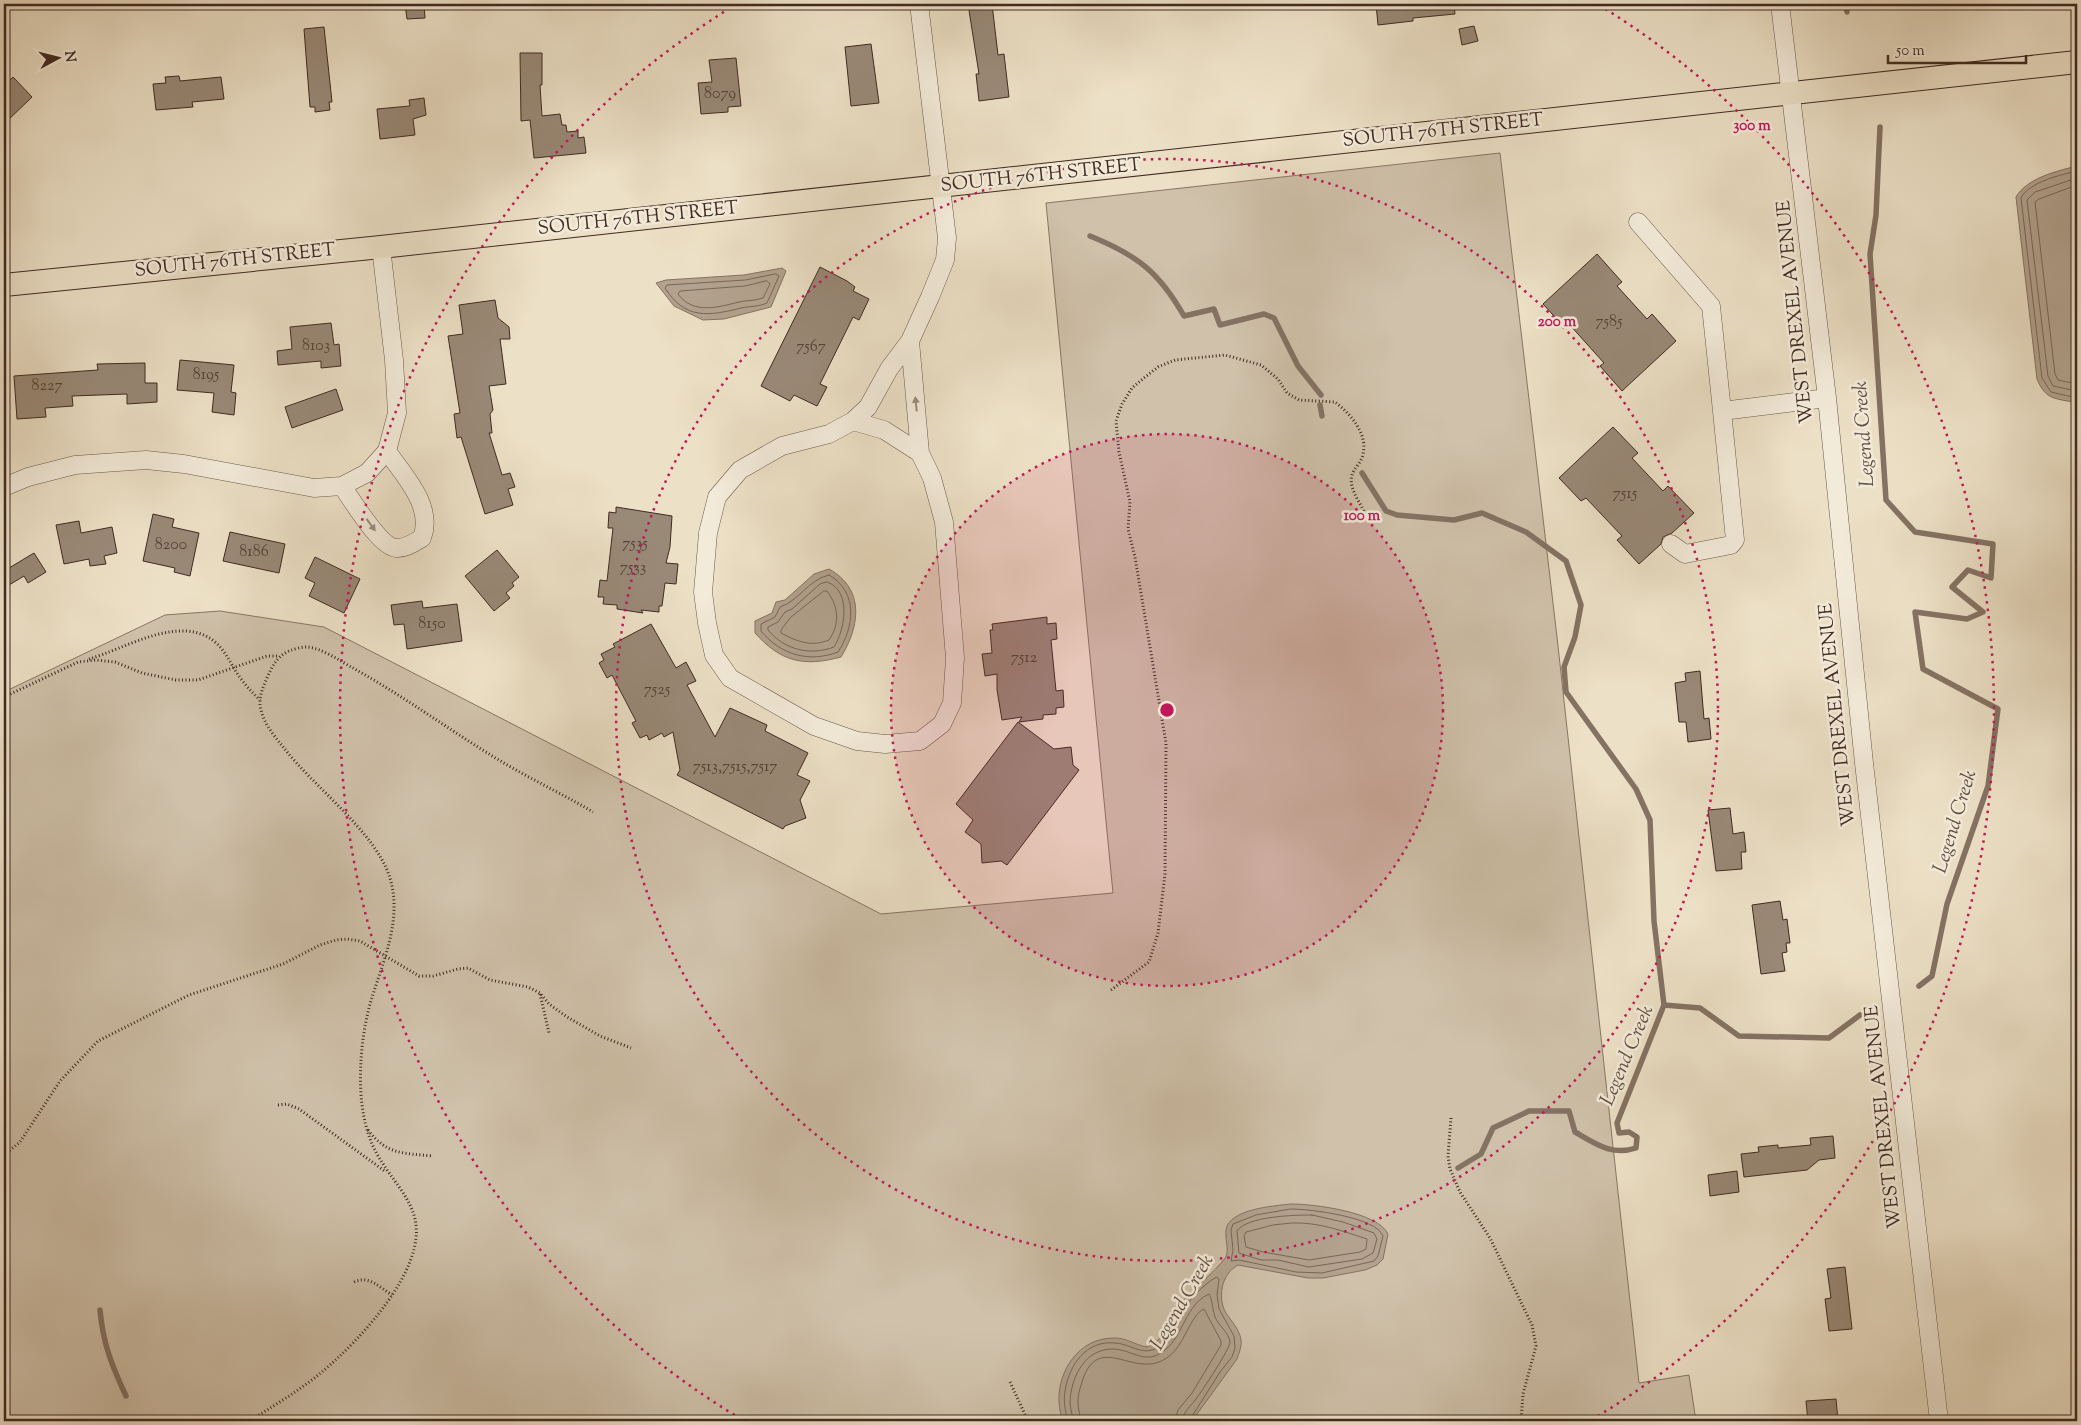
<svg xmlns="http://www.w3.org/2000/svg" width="2081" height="1425" viewBox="0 0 2081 1425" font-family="'Sorts Mill Goudy',serif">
<rect width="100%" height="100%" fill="#ece0c6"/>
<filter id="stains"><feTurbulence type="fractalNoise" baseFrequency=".004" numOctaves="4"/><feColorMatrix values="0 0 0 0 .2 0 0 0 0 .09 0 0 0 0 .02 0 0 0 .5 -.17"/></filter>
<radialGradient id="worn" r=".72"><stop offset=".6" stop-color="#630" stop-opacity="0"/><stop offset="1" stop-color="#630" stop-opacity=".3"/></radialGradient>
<path fill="#cfc1aa" stroke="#887666" d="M1500,153L1557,637L1639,1383L1689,1375L1696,1421H4V692L165,615L220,611L324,627L881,914L1113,893L1046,203Z"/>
<path fill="#b2a28e" stroke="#847263" d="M2077,166V403C2056,398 2046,401 2037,379L2016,197C2027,178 2057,171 2077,166Z
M782,268L786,271L771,307L724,319L703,320L674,306L656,283L666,280L744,275Z
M829,569C865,589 860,626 841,657C804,667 781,662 755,633V621L772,613L776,602L785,600L814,574Z
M1291,1204C1314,1204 1378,1212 1388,1234L1383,1259L1377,1265L1365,1270L1323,1278H1308L1238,1265C1221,1274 1216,1300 1228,1316C1233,1323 1240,1331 1241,1340C1242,1346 1239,1353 1237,1359L1192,1421H1063C1049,1386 1072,1338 1113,1338C1125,1337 1135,1345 1147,1347C1171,1336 1167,1320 1182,1302C1196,1286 1213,1274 1226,1257C1229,1248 1225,1240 1226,1230C1229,1209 1273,1206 1291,1204Z"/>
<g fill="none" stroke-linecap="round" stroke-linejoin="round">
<path stroke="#796658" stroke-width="1" d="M2077,171C2060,175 2029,182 2021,198L2042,378L2051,392L2077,398
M2077,178L2035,192L2027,200L2048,376L2053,386L2077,391
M2077,185L2039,199L2035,202L2055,374L2058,380L2077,384
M776,274L779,276L767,303C758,307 750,306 741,308C709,316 685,320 665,288L667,285L745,280Z
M767,281L770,284L763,298C755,301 747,300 739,302C719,307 693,315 678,294L680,291L745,286Z
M829,575C859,592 854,628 838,652C809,663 781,655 761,631V624L775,617L780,607C799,601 809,579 829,575Z
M827,582C852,590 845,630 834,647C810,656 785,650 768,630V627L778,622L785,612L792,609L820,584Z
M824,591H827C839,607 840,624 829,640C811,647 798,642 781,633V630L790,618Z
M1291,1209C1310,1209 1376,1217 1383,1236L1378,1256L1374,1261L1322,1273L1296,1272L1239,1260L1231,1261L1233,1250L1231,1230L1233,1224L1256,1215Z
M1312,1215L1343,1222L1374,1233L1377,1239L1373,1253L1362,1259L1309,1267L1278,1260H1261L1239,1253L1237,1231C1247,1216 1295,1215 1312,1215Z
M1292,1223C1319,1222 1342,1231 1367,1239L1366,1249L1360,1252L1309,1260L1263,1252L1246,1247L1244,1236L1246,1232L1273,1225Z
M1067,1421C1066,1411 1063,1401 1065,1391C1069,1365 1086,1340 1115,1343C1132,1344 1142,1357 1159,1347C1171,1339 1173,1327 1180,1315C1186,1303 1204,1283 1217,1277L1219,1279L1217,1295L1219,1309L1234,1336L1235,1348L1232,1357L1220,1372L1189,1421
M1073,1421C1073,1415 1070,1409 1070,1402C1071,1377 1085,1348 1114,1349C1133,1350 1146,1366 1165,1350C1184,1335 1185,1305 1209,1294C1213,1300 1212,1311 1216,1319C1220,1327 1229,1333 1230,1342C1230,1349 1202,1391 1196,1399C1191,1406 1183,1412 1182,1421
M1081,1421C1080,1415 1078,1409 1078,1402C1078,1393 1081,1385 1084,1376C1102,1333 1136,1381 1168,1357C1185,1345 1190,1315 1204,1309L1221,1341V1345L1192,1393L1178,1410L1175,1421"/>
<path stroke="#847263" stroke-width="5.5" d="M1846,4L1847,12
M1880,127L1876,215L1870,254L1886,500L1915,532L1993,544L1991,578L1968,570L1952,587L1983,612L1967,619L1915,612L1923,669L1998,709L1988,786L1947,904L1932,976L1919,986
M1090,236C1137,255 1159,272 1184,316L1214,309L1220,325L1264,314L1274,318L1298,366L1321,395
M1320,405L1322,416
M1362,473L1386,511L1397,515L1454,520L1482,513L1526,532L1566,561L1581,605L1575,637L1564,667L1566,692L1636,789L1650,820L1654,921L1664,1005
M1458,1168L1481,1154L1493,1128L1529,1111H1569L1575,1132C1596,1144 1612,1156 1636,1148L1637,1137L1629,1132L1619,1133L1617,1123L1664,1005L1700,1008L1739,1036L1829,1038L1860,1015
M100,1310C103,1344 112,1366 126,1396"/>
</g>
<path fill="#998977" stroke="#402a22" d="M405,4H424L425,18L407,19Z
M968,4H992L998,55L1004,54L1009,97L979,101L976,74H979Z
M1376,4H1454L1455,14L1413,18V21L1378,25Z
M1474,26L1478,41L1462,45L1459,29Z
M324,27L332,102H329L330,110L315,112V107H310L304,29Z
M871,44L879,103L851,106L845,47Z
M520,53H542V85H540L542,116L560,114L562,125H566L567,132L578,131V138L584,137L586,153L534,158L530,120L521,121Z
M736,58L741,106L728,107V112L701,114L698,83L712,82L709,60Z
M179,76L180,81L221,77L224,99L192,102L193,107L156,110L153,84L166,83L165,77Z
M13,77L32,97L4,124V86Z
M424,98L426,115L413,119L415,135L380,139L377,109L410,106L409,100Z
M1597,254L1622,282L1617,286L1647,319L1652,314L1676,341L1622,391L1600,366L1604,363L1569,324L1565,328L1543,304Z
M820,267L847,281L855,287L853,291L869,299L859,320L853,317L820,384L827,387L817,406L794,395L790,401L761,386Z
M495,300L498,318L509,327L510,339H500L506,384L489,386L493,410L490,414L492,433H489L502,475L510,473L515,487L508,489L513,505L485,514L461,437L457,438L454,414L460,413L448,336L463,334L459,305Z
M331,323L334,345L339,344L341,366L321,368V361L278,365L277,351L292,349L290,327Z
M180,360L234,365L231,392L236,393L234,415L212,412L214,393L177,390Z
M145,363V383H157V402L127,404V394L72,396L73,406L45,408L46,417L17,419L14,376L98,370L97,364Z
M336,389L343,410L292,428L285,407Z
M1613,427L1638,453L1632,458L1663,491L1668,486L1694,513L1672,533L1663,537L1661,544L1639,564L1617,540L1622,536L1586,498L1581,501L1559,478Z
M616,507L672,516L670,547L666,563L678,564L676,584L665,583L662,606H659V612L641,610L643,613L617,609V605L603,604L604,597H598L600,580L607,581L613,528H608L609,512L616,513Z
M153,514L174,519L172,527L199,533L190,576L174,572L175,568L143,561Z
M79,521L81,533L112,527L117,553L104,556L106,564L90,566L89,559L64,564L56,525Z
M230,532L285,544L279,573L223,561Z
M497,550L519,577L512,583L514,586L506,593L510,598L494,611L465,576Z
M34,553L46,572L28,583L24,576L4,588V571Z
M315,557L360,579L344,613L309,596L315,583L305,578Z
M422,601L423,608L457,604L462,641L407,649L404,624L394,625L391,605Z
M1047,617V624L1056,623L1057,639L1051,640L1056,691L1063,690L1064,707L1056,708V714L1043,715V719L1019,722L1022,717L1002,720L997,690V674L985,676L982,654L992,653L990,630H993L992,624Z
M651,624L676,668L686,662L696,681L687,685L715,737L730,708L767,725L765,731L808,753L797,775L810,781L800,800L806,818L785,826L783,829L677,775L680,770L673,732L664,737L662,733L649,740L647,735L640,738L632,723L636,721L612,675L607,678L599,663L604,660L601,654L615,647L613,644Z
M1700,671L1704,719L1709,718L1711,739L1688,742L1686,722H1679L1675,683L1686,681L1685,673Z
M1018,722L1054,749L1071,747L1073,765L1079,770L1007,865L1001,861L982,863L981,844L965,832L973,820L956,804Z
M1730,808L1733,834L1744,832L1746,852H1741L1742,869L1716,871L1708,810Z
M1780,901L1783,920L1787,919L1790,943H1786L1787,952L1782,953L1785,971L1761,974L1752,905Z
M1833,1136L1835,1158L1819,1160L1807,1170L1744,1177L1741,1154L1759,1152L1758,1147L1778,1145V1148L1811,1145L1810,1138Z
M1737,1171L1739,1192L1710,1196L1708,1175Z
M1845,1267L1852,1329L1829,1331L1825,1299L1831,1298L1827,1269Z
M1836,1399L1838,1421H1808L1806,1401Z"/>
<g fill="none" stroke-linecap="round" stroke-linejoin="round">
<g stroke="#6b584b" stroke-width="19">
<path id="minor" d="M1780,4L1827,398L1864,763L1939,1421
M1638,222L1711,306L1722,411
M910,341L920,453L932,478L944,522L955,658L952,703L942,724L920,741L885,744L857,741L814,726L730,678L714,655L707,623L703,592L708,533L717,497L740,470L782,446L829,434L853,421L868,407L889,369L910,341L930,297L945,260L947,238L919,4
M853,421L884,430L920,453
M342,486C352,500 380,547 396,548C405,549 415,542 422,538C434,506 404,476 387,451
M4,487L28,477L75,465L146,460L184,464L314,488L342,486L367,473L387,451L397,413L394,360L381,247
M1671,544L1685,554L1731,545L1735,540L1722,411L1827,398"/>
</g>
<g stroke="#402a22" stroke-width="24">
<path id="major" d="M4,285L381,247L2077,62"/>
</g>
<path stroke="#402a22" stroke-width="3" stroke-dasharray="1 2.5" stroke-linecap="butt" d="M89,659C125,649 180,613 215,642C226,651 231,665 239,676C245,685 252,692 260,700
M4,697L78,662L96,660L115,662L142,673L176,680H198L267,656H278
M1111,990L1149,962L1158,933L1165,874L1166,743L1135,557L1128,529L1130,502L1119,452L1116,421L1122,404L1132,388L1144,378L1158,367L1175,360L1225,355L1261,365L1278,379L1287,393L1299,400L1335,402C1350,413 1368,434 1363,454C1362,462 1354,468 1352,475C1348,488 1361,504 1366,515
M540,994L549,1033
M278,1105L287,1104L299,1109L386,1172
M1451,1118L1448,1156L1450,1169L1460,1192L1490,1238L1532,1325L1536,1346L1523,1394L1521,1421
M368,1130C387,1155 403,1153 433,1156
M4,1155L20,1142L60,1081L98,1041L189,995L283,964L320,945L336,940L347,939L360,941L419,976H433L458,969L468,968L490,980L528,987L540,993L549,1004L567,1017L600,1036L631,1048
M354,1282C369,1275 379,1287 392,1295
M1010,1382L1028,1421
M250,1421C274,1405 301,1390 323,1371C359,1341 427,1269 415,1219C410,1197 391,1178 380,1159C362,1131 359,1093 361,1061C362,1042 365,1023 370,1004C382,963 404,919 389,875C373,830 313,786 284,748C275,737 264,724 261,710C258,699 262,690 266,680C272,667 276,657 289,651C294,649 301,647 307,647C322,648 340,661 353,668C407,698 456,735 509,766C537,782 566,796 593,812"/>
<use href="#minor" stroke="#f3ebda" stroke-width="18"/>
<use href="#major" stroke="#ece0c6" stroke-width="22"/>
</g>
<defs><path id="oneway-solid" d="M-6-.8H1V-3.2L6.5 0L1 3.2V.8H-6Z" transform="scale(1.25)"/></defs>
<g fill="#9a8a7e">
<use href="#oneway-solid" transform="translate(916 404) rotate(-96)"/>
<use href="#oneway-solid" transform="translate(371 525) rotate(54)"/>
</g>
<circle cx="1167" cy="710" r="276" fill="#c2185b" fill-opacity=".12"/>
<g fill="none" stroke="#c2185b" stroke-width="2.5" stroke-dasharray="2.5 5">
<circle cx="1167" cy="710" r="276"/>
<circle cx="1167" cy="710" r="551"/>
<path d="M741 1419A827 827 0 0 1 735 5M1599 5A827 827 0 0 1 1593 1419"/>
</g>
<g text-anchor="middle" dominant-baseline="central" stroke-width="5" stroke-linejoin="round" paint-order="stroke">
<g font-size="16" fill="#564237">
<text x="720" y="94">8079</text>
<text x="1609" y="322">7585</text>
<text x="316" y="346">8103</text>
<text x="811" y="347">7567</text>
<text x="206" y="375">8195</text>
<text x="47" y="386">8227</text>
<text x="1625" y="494">7515</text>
<text x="635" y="544">7535</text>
<text x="171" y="545">8200</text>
<text x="254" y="552">8186</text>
<text x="633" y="568">7533</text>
<text x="432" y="624">8150</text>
<text x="1024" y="658">7512</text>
<text x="657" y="690">7525</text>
<text x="735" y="767">7513,7515,7517</text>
</g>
<g font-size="19" fill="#402a22" stroke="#f3ebda">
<text transform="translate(1443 131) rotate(-6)">SOUTH 76TH STREET</text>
<text transform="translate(1041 176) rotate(-6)">SOUTH 76TH STREET</text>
<text transform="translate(638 219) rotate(-6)">SOUTH 76TH STREET</text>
<text transform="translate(235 261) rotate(-6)">SOUTH 76TH STREET</text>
<text transform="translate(1796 312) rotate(-96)">WEST DREXEL AVENUE</text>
<text transform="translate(1838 715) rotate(-96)">WEST DREXEL AVENUE</text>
<text transform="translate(1884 1117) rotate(-96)">WEST DREXEL AVENUE</text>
</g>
<g font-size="20" font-style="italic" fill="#624e42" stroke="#f3ebda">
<text transform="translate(1865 434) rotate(-94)">Legend Creek</text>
<text transform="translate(1956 822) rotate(-73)">Legend Creek</text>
<text transform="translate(1628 1056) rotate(-67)">Legend Creek</text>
<text transform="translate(1183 1303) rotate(-60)">Legend Creek</text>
</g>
</g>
<circle cx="1167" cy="710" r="8" fill="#c2185b" stroke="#f3ebda" stroke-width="2.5"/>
<g font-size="15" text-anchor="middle" font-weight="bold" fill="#c2185b" stroke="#f3ebda" stroke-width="5" stroke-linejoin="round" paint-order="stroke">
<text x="1752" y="130">300 m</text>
<text x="1557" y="326">200 m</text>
<text x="1362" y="520">100 m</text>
</g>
<rect width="2081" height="1425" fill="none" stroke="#ece0c6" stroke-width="20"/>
<rect x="5" y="5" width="2071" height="1415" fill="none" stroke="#402a22" stroke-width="2.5"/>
<rect x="10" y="10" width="2061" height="1405" fill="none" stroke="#402a22"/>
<g transform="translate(58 58) rotate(83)" stroke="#f3ebda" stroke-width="4" paint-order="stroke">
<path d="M0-4L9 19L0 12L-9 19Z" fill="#402a22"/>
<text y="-8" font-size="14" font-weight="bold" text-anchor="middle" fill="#402a22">N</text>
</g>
<path d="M1888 55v8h138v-8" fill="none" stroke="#402a22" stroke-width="2.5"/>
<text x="1896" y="55" font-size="15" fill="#402a22" stroke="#f3ebda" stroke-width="4" paint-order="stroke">50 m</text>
<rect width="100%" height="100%" filter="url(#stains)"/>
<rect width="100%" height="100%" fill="url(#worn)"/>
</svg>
